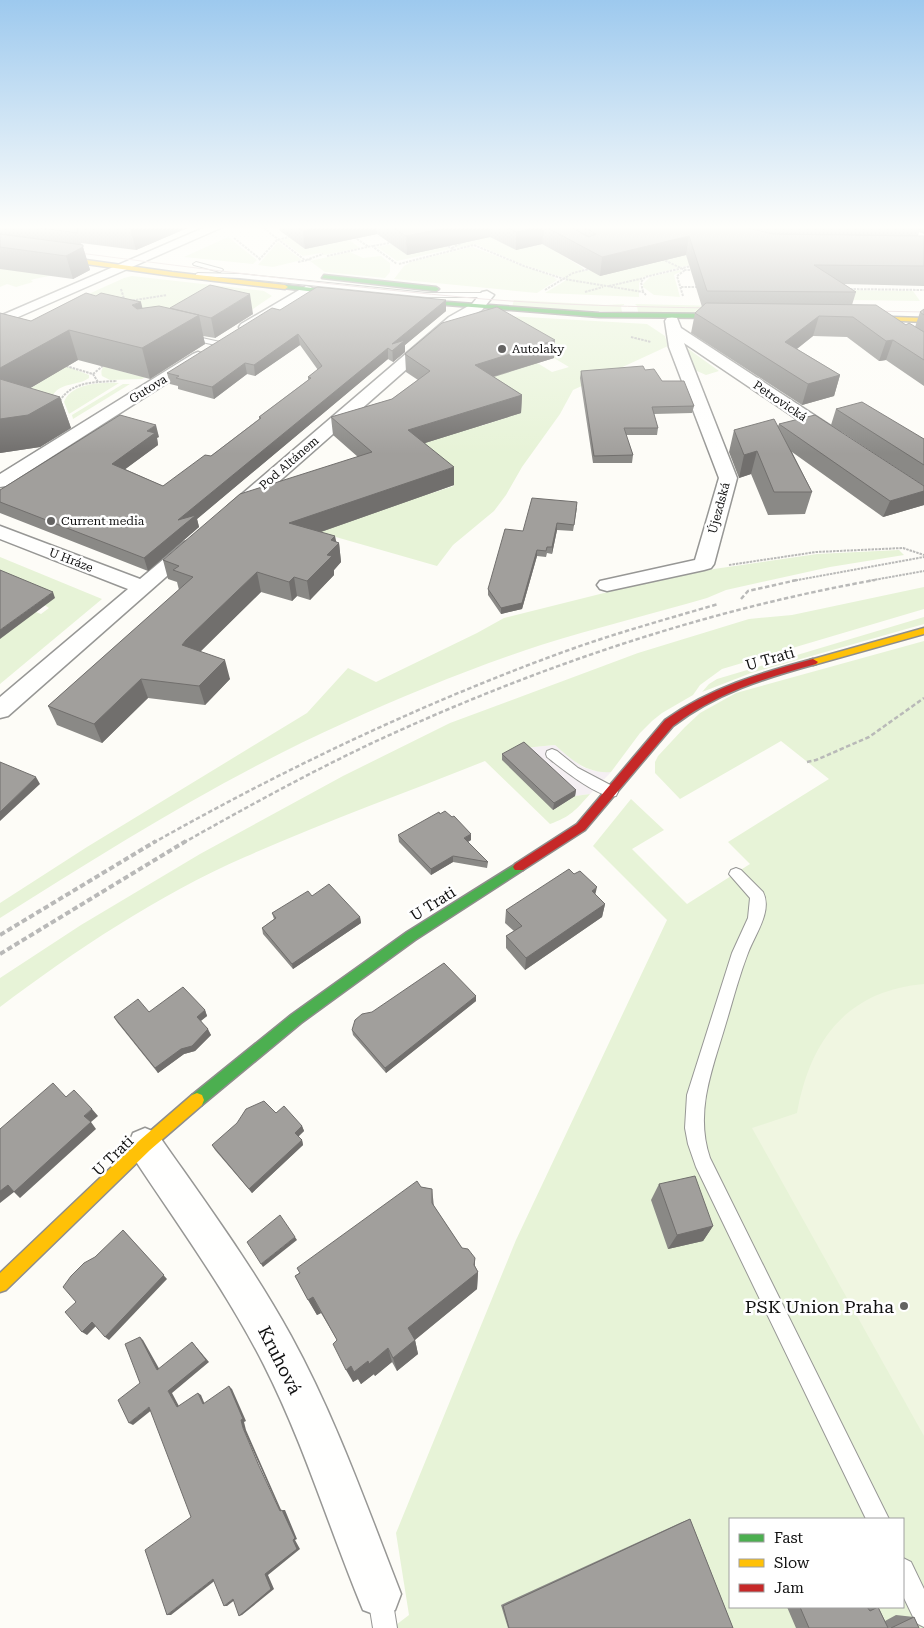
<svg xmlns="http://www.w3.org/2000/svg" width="924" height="1628" viewBox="0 0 924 1628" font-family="'Roboto Serif',serif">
<rect width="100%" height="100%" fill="#fdfcf7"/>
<path fill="#f5f0f3" d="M555,745L582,767L595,771L611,772L590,794L575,796L553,810L524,748Z"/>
<path fill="#e7f3d7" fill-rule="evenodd" d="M475,226L497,241L541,243L580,266L584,269L582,270L584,271L591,270L619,226L747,250L643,277L639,283V297L545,293L568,279L521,264L476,244L457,248L444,240Z
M331,227L360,248L324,255L321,253L303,256L281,240L291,238L305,249L329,244Z
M425,233L451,249L397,261L377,247L392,244L407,255Z
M228,237L257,260L253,264L184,257Z
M278,242L302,260L273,267L258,265Z
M472,247L554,277L557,280L537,293L394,279L404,266L411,262Z
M350,252L363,258L381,256L390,263V272L385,278L325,272L310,261Z
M0,266C20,272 36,273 56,274C48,277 40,277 31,280L33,282L16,287L7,284L0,287Z
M679,270L682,271L674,275L680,297L654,295L643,287V284L650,277Z
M132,276L264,291L272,296L247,313L168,325L82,297L124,278Z
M844,290L913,291L920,301L849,300Z
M514,300L606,305L624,304V305L621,306L622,312L512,307Z
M635,304L842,309L846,316L638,312L637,306Z
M491,315L647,324L665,336L668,346L573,390L560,414L522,467L506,495L494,511L453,545L437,566L301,527L432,493L454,486L402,443L468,416L481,426L520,413L468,378L526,356L552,372L569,367L497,324Z
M687,348L719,371L706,375L688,367L683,350Z
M125,353L109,368L138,376L152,367L180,357L142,379L110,380L102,376C98,364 116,358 125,353Z
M66,366L89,375V378C78,386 61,382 53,395L28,390Z
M119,383L69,414L64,402C71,383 102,382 119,383Z
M123,384H130L73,419L72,415Z
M899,550L904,555L830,567L726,590L707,598C651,614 595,628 541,645C474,667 408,694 344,723C224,777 111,848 0,918V903L87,847L307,713L348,668L376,682L477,633L504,618L612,591L714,569L817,554Z
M0,557L102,599L0,684V622L36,612L41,614L49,608L0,575Z
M924,587V609L722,669L700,685L693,695L662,713L652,721L640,733L611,772C587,774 572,760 555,745L524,748L553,810L575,796L590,794C576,810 570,817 550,824L485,761C405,793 324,822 245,857C158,895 76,950 0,1007V978L81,925L200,854L343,776L450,723L638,653L749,619L792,615Z
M924,617V624L751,673L702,692L709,684L717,679Z
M924,641V1628H392L409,1615L396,1533L516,1240L667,920L593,846L631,799L664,830L632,849L687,904L750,864L728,842L829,779L781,741L680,799L655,773V762L658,756L685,727L700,713L736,693ZM730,1519H903V1607H730Z"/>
<path fill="#f0f6e1" d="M924,984V1436L752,1128L797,1113C810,1041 846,991 924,984Z"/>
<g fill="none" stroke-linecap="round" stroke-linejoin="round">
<g stroke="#979795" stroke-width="2">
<path id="lane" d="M196,262L222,269L223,270L220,272L194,265L193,264Z
M198,273L240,274L427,293H487L491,295L487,297H427L240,278L196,276V274Z
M184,334L220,342L224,344L220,346L184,338Z
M552,749L557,751L578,768L616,788L618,792L616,796C600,800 560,767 547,757L546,754L547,751Z
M736,868L741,870L763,892C773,911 754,936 748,953C739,976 733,1000 726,1023C713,1068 694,1111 710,1158L889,1519H866L696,1167L688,1144L685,1128L687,1095L732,953L748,918L750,898L729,874L731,870Z
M903,1558L911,1562L924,1589V1627L916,1623L903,1596Z
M380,1585L388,1589L392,1597L397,1628H373L368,1597L372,1589Z"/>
</g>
<g stroke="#979795" stroke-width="3">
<path id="street" d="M208,226H225L0,325V316Z
M306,286L311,287L313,290L311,293L251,330H241L239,327L241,324Z
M487,291L494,295L482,310L459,323L242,514L235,516L228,514L226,510L228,506L449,317L472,304L482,292Z
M672,317L677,318L681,328L840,432L843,436L840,440L834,441L828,440L684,343L737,478L714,564L711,568L704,570L607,591L600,589L597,585L600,581L695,560L719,478L669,347L665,321L667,318Z
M198,352L203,354L206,357L203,360L6,486L0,487V474L193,354Z
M0,526L140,579L184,542L191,540L198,542L201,546L8,716L0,718V697L128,589L0,539Z
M145,1128L157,1133C203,1199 252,1265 291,1336C336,1418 367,1507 401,1594L395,1610L379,1616L363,1610C329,1528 304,1444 264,1365C227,1292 178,1225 133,1157L128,1145L133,1133Z"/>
</g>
<g stroke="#8e8d8b" stroke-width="3">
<path id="fast" d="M324,275L436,287L439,289L436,291L322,278Z
M285,285L348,292L351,294L348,296L283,288Z
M406,299L599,313L732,314L735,316L732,318L599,317L408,302L405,300Z
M519,862L523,864L525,867L523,870L415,940L301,1023L202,1105L197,1107L192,1105L190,1100L192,1095L291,1015L407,932Z"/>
</g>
<g stroke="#8e8d8b" stroke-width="3">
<path id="slow" d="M0,248L172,272L285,285L288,287L285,289L172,276L0,252Z
M860,316L924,318V322L858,319V317Z
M924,628V634L813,665L808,662L810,660Z
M197,1093L202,1095L204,1100L202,1105L150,1150L6,1290L0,1292V1273L140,1140L192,1095Z"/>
</g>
<g stroke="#8e8d8b" stroke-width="3">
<path id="jam" d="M813,659L818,662L816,664C765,678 716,693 673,726L585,830L523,870H515L513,867L515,864L577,824L665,720C710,688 760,673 813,659Z"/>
</g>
<path stroke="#b9b9b8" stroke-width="2" stroke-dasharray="2.5 1" stroke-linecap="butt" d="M261,226L306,261
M354,237L369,247
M234,238L260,259
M445,244L454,250L474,245L524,266L564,279L643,292L646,295
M373,246L389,243
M452,248L465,241
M327,256L372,246L397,264
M662,259L685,270H693
M259,260L277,240L289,237
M306,260L323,254
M298,262L312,259
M399,264L454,250
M609,286L644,278
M681,287H698
M121,289L125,302
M850,289L924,290
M545,290L573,273L589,269
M585,292L603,287
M643,292L641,282L645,277L691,266
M683,296L677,276L685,270
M129,301L167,295
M631,337L651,342
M66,366L93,374L98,382
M93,374L104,365
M60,401C71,381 97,382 117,381
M729,565L816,552L903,548L924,555
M792,581L924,557
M868,581L924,571"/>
<path stroke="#b9b9b8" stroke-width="2.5" stroke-dasharray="4.5 2.5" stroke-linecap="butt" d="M741,599L748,591L797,580
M807,762L816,760L869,737L924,698
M153,843C286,768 423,703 566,651C616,633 667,619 718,604
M183,843C245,808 307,774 370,744C531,669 701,611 875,580"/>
<path stroke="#b9b9b8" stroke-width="4" stroke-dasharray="5.5 3" stroke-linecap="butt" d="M0,935L156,841
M0,954L186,841"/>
<use href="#lane" fill="#fffffe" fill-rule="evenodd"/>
<use href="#street" fill="#fffffe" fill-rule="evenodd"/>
<use href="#fast" fill="#4caf50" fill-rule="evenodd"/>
<use href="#slow" fill="#ffc107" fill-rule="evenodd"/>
<use href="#jam" fill="#c62828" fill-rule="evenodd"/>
<path stroke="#d9c6c7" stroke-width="1" d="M72,252C209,270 346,287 483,299C560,305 637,307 714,308
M872,311L924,312"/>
</g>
<path fill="#8a8986" d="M0,226H192L136,250L81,243L83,247L90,270L73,279L0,269Z
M279,226H568L570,227V226H924V234L919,232L918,236H924V286L844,284L856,292L852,305L906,325L915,327L920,312L924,309V386L886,360L879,361L847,337L813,336L797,349L840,375L834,396L802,405L691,333L695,313L702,307L686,255L600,276L542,244L516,250L490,237L407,255L377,234L305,249L279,230Z
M446,300V311L405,345V352L393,362L388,359L197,519L199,527L148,571L0,513V490L159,437L157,438L158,445L125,469L163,486L211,456L259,419V417L308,380V377L318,370L300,345L255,376L247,374L214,399L178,389V386L170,384L167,373L280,310Z
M142,308H170L253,314L215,338L203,336L205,344L150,379L78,360L30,388L60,397L71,428L40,447L0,453V313L31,321Z
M405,354L554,358L494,377L522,395L521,413L425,443L454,485L321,532L336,542L339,543L341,562L334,570V575L310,600L297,596L292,601L261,592L200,651L230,679L205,705L148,698L102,743L57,725L48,706L179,590L177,582L168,579L163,560L358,457L333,435L331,417L392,399L418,380L406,372Z
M645,370L662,381L694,406L692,413L654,414L658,428L657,435H626L633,455L632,463H593L580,378L581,371Z
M836,409L924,439V505L883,517L792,452L812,492L805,514L768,515L751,474L739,478L729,452L734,430L778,426L779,424L924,486L831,425Z
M577,508L573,531L557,530L552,554L547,553L546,557L537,556L522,609L501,614L488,595V589L523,531Z
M502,754L576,790L575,796L553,810L502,760Z
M398,835L471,840L468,842L488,862L487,868L453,862L431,875L399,842Z
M595,895L605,904L602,917L525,970L506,948V936L514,931L505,923L506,910Z
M312,896L360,917L361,923L293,969L263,934L262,928L274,919L272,913Z
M476,996V1001L386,1073L353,1035L352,1030Z
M205,1010L207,1016L201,1021L211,1035L195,1051L184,1054L158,1073L117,1022L114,1017L149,1012Z
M276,1113L302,1126L304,1131L298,1136L302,1140L303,1145L252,1193L215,1150L212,1145Z
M659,1184L713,1226L703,1241L668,1249L651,1200Z
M421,1187L432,1189L434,1206L462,1248L475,1258V1266L478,1272L477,1289L415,1340L418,1354L397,1371L392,1362L375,1376L374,1374L361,1384L358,1379L353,1382L337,1340L321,1313L317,1315L295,1276Z
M690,1519L733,1628H508L501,1605L682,1522Z
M787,1607H878L885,1621L896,1615L914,1617L919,1628H796Z"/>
<path fill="#716f6d" d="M134,226H192L136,250L130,228Z
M324,226H376L377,234L305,249L303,231Z
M454,226H490V237L407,255L406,236Z
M544,226L542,244L516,250V232Z
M689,236L686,255L600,276L602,257Z
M83,247L90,270L73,279L66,256Z
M250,294L253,314L215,338L211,318Z
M446,300V311L405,345V352L393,362L392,344Z
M141,302L148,331L132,305Z
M199,315L205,344L150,379L142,348Z
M819,316L813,336L780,362L785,342Z
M69,330L78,360L0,406V368Z
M298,334L300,345L255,376L254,365Z
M555,340L554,358L475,382V365Z
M893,340L886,360L879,361L886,341Z
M388,348V359L197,519L199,527L148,571L144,558L178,520Z
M245,363L247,374L214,399L212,387Z
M840,375L834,396L802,405L808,384Z
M522,395L521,413L409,448L408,430Z
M60,397L71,428L40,447L0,453V419Z
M156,425L159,437L157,438L158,445L116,476L112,464L147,431Z
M757,451L751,474L739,478L744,455Z
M454,467V485L292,542L289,523Z
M924,491V505L883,517L890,501Z
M557,523V530L552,554V547Z
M335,536L337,545L339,543L341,562L334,570V575L310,600L307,581L327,555L331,540Z
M537,550V556L522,609L501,614V608Z
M257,572L261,592L192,660L182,645L186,640Z
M294,577L297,596L292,601L289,582Z
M53,592L55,598L0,639V630Z
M225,660L230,679L205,705L199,686Z
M141,679L148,698L102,743L94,724Z
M36,777L40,784L0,821V812Z
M576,790L575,796L553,810L554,803Z
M471,834V840L464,844V838Z
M453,856V862L431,875V869Z
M597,887L594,900L592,891Z
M605,904L602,917L525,970L526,958Z
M360,917L361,923L293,969L292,964Z
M476,996V1001L386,1073L385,1068Z
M205,1010L207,1016L199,1022L197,1017Z
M208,1029L211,1035L195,1051L184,1054L158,1073L155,1068Z
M92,1109L98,1116L91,1122L96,1129L20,1198L14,1192L0,1203V1191Z
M302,1126L304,1131L297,1138L295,1133Z
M302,1140L303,1145L252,1193L249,1189Z
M713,1226L703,1241L668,1249L677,1235Z
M123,1230L167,1279L109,1340L105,1337Z
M295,1237L297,1240L263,1267L261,1264Z
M475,1258L474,1275L478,1272L477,1289L411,1343L408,1328L474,1265Z
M313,1297L321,1313L317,1315L308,1300Z
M92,1322L97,1325L87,1335L82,1332Z
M140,1337L143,1340L161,1372L157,1370Z
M415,1340L418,1354L397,1371L393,1358Z
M192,1342L209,1362L172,1393L181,1410L177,1407L168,1391Z
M388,1348L392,1362L375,1376L369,1364Z
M368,1361L374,1374L361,1384L354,1372Z
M351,1366L358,1379L353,1382L346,1370Z
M229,1386L232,1389L246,1421L244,1422L246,1430L282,1512L280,1511L243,1428Z
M198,1393L201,1395L206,1407L203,1404Z
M149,1407L153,1409L133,1425L129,1423Z
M282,1510H285L297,1539L295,1540L300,1549L268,1575L274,1589L242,1615L239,1616L265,1574L293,1540Z
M213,1579H217L171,1615H167Z
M233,1599H236L227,1606H224Z"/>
<path fill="#a19f9c" stroke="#716f6d" d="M28,226H76L78,233Z
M119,226H134L130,228Z
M297,226H324L303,231Z
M391,226H454L406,236Z
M505,226H543L516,232Z
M544,226H568L589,237L596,234L583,226H745L751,229L773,234L924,236V266L814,265L856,292L707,291L689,236L602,257Z
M0,234L83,245V247L66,256L0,247Z
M210,285L250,294L211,318L170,308Z
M317,287L446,300L392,344L405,340L392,351L388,348L178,520L196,515L144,558L0,502V490L120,415L156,425L147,431L155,433L112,464L163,486L205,455L211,456L261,418L259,417L311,378L308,377L322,366L298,334L254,365L245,363L212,387L176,378L179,376L167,373L272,308L280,310Z
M86,293L96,296L101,293L141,302L132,305L137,309L159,306L199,315L142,348L69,330L0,368V313L31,321Z
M706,303L876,305L906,325L909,323L924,332V360L893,340L886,341L853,317L819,316L785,342L840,375L808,384L695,313Z
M497,307L555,340L475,365L522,395L408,430L454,467L289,523L335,536L331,540L339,543L327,555L332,556L307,581L294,577L289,582L257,572L186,640L182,645L225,660L199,686L141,679L94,724L48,706L193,577L173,570L179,566L163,560L240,494L372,452L331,417L392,399L430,371L405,354L442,323Z
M924,309V315L920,312Z
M643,366L645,370L654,369L662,381H684L694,406L652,407L658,428H624L633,455L594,456L581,371Z
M0,379L60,397L28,415L0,419Z
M862,402L924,439V465L836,409Z
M815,415L924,486V491L890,501L779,424Z
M774,419L812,492H774L757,451L744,455L734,430Z
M532,498L577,502L574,525L557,523L552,547H547L546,551L537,550L522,603L501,608L488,589L505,529L523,531Z
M0,570L53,592L0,630Z
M524,742L576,790L554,803L502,754Z
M0,762L36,777L0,812Z
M445,811L452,817L454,816L471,834L464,838L488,862L453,856L431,869L398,835L439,812L440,814Z
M569,869L574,874L580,871L597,887L592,891L605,904L526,958L506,936L522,926L506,910Z
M329,884L360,917L292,964L262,928L276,918L272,913L308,891L312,896Z
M444,963L476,996L385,1068L352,1030L355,1020L362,1014L372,1012Z
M183,987L205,1010L197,1017L208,1029L192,1046L181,1049L155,1068L114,1017L138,999L149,1012Z
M53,1083L66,1097L74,1090L92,1109L84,1116L91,1122L14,1192L8,1185L0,1191V1129Z
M264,1101L276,1113L284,1106L302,1126L295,1133L302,1140L249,1189L212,1145L237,1123L246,1109Z
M695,1176L713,1226L677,1235L659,1184Z
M417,1181L421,1187L432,1189V1203L462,1248L468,1249L475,1258L474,1265L478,1272L408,1328L415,1340L393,1358L388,1348L369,1364L368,1361L354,1372L351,1366L346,1370L333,1344L337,1340L313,1297L308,1300L295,1276L300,1273L297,1268Z
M280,1215L295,1237L261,1264L247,1242Z
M123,1230L164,1275L105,1337L92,1322L82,1332L65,1312L76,1302L63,1287L71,1276L84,1263L95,1257Z
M140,1337L157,1370L192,1342L206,1360L168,1391L177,1407L198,1393L203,1404L229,1386L243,1419L241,1420L243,1428L259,1466L280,1511L282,1510L295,1538L293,1540L297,1549L265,1574L271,1589L239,1616L233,1599L224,1606L213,1579L167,1615L145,1550L191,1517L149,1407L129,1423L118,1400L140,1383L125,1344Z
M690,1519L733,1628H509L503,1606Z
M800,1607H867L870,1611L878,1607L888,1628H809Z
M914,1617L919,1628H891Z"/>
<linearGradient id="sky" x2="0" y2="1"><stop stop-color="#9dc9ee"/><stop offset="0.5" stop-color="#fefefb"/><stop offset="1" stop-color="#fefefb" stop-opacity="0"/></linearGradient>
<rect width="924" height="454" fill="url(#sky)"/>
<g fill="#646362" stroke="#fff" stroke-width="2">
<circle cx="502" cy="349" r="5"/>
<circle cx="51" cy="521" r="5"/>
<circle cx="904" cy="1306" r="5"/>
</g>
<g text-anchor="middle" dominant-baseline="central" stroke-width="5" stroke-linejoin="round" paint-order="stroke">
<g font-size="12" fill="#111" stroke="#fff" text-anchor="start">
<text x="512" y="349">Autolaky</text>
<text x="61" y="521">Current media</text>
</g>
<g font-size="12" fill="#111" stroke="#fff">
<text transform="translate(148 389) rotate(-32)">Gutova</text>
<text transform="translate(780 401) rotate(34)">Petrovická</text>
<text transform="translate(289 463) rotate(-41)">Pod Altánem</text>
<text transform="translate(719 508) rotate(-75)">Újezdská</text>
<text transform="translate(71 560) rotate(21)">U Hráze</text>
</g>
<g font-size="15" fill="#111" stroke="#fff">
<text transform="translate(770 659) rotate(-16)">U Trati</text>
<text transform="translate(433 904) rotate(-32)">U Trati</text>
<text transform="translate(113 1156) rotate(-44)">U Trati</text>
</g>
<g font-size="18" fill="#111" stroke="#fff" text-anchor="end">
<text x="894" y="1306">PSK Union Praha</text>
</g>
<g font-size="18" fill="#111" stroke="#fff">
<text transform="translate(280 1360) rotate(63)">Kruhová</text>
</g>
</g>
<rect x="729" y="1518" width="175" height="90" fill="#ffffff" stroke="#a0a0a0"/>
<rect x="739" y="1534" width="25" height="8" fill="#4caf50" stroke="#a0a0a0"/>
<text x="774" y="1543" font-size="15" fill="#111111">Fast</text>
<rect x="739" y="1559" width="25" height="8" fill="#ffc107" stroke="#a0a0a0"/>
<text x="774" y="1568" font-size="15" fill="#111111">Slow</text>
<rect x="739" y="1584" width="25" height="8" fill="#c62828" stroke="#a0a0a0"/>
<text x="774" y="1593" font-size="15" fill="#111111">Jam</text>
</svg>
